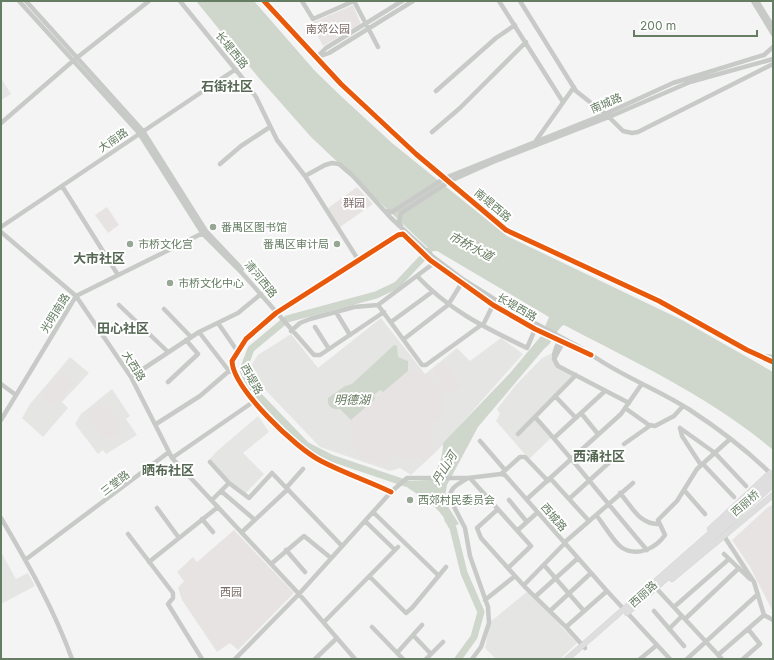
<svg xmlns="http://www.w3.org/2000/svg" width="774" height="660" viewBox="0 0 774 660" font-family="Inter,'Noto Sans SC',sans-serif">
<rect width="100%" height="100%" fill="#f5f4f5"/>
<path fill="#e5e5e4" d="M1,78L11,94L1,100Z
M381,318L425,374L457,348L470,361L501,338L523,354L438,450L411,475L400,468L390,471L320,447L253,377L250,372V367L258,355L291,334L318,368Z
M561,349L555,363L574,375L573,381L537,418L552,437L529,459L496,421L500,414L497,409L515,386L542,358Z
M70,357L89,373L62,402L68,408L43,437L22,418L30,404Z
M112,389L130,416L126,419L137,435L106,454L103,450L98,454L75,424L81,414Z
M258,416L269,432L243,453L264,474L244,495L209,460L216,452Z
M1,552L16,579L28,573L35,586L1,604Z
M528,591L577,643L560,659H496L485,648L490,622Z"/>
<path fill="#e8e3e3" d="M353,5L361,24L323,46L311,23Z
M357,187L373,204L340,227L328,208Z
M107,207L119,225L108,233L95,215Z
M444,362L448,369L437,376L433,369Z
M449,369L462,386L449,396L436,379Z
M412,370L431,376L443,390L444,411L441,417L428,429L435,437L430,442L437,450L424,462L417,454L407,462L399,454L386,466L383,464C354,466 350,444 351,420L408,371Z
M62,371L75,383L54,407L40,396Z
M101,403C111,407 123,422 121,432L115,439L103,438L88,419L89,410Z
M773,505V612L750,567L732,540L768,507Z
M234,530L294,593L238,650L230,643L217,652L182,600L178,588L184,581L177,572L193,557L197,562Z"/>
<path fill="#cfd7cc" d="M196,1H254L315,71L343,98L392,143L507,236L682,320L773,372V450C711,397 636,363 564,325C557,328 554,342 544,349L478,427L447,485L445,496L447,505L459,524L449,528C442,509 425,499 408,488L409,481L430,480C438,469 443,457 443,443L510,373L541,336L549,317L437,251H432L425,245L311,137L258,77Z
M394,345L397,346L398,357L408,361V371L383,392L380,390L374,395L375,399L351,420L340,409C331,410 327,406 328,398L345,386L352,384Z"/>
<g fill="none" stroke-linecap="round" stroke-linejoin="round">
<path stroke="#cfd7cc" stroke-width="7" d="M417,487L331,458L306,445L250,387L243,370L251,349L287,319L376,295L397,285L429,251
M448,520L453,528L464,573L481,612L474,637L458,659"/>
<g stroke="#d0d1d0" stroke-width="6">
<path id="major" d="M710,529L770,473
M672,579L773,495
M627,613L773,485
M567,659L773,478"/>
</g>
<path stroke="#c7cac7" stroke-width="4.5" d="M19,1L139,133L203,234L242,273L314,355H320L384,312
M26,1L143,131L206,231L242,269
M180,1L244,80L256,97L277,140L305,176L359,261
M264,1L341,84L416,154L506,230L659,301L747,350L773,362
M302,1L313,19L354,1
M354,1L378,47
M499,1L563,102
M520,1L576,91L609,117L623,131L632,133L638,132L773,64
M753,1L773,34
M757,1L773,27
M317,57L326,48L402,1
M315,58L329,53L413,1
M436,91L496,38L515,25
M1,123L74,60L149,1
M432,132L460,108L526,42
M535,142L574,87
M220,164L241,146L270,127
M305,176L325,165L332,163L339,164L353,176L391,218L432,256L464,280L518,314L583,349
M62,186L118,275
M385,211L392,212L445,178L605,114L673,83L764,55L773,47
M401,226L399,222L401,213L450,181L493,162L609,117L690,82L773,59
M1,227L236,69
M1,232L76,296L131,377L169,452
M417,276C450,311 484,327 527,348L536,327
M119,305L168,352
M378,305L422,365H426L484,323L493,305
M164,309L191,337
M336,312L350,335
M391,322L432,292
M218,323L238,352
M315,327L329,349
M291,331L300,323L310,319L354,307L378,305L434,263
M199,332L229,371L232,372
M404,339L448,305L463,281
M559,341C555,350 551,357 558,366L629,403
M589,353C620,376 658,389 690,410C719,429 748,451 772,475
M763,356L773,357
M554,359L563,343
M131,377L199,332L238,313L261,294
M168,382L198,354L186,340
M1,384L16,395
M555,396L576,418
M625,408L649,425L655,426L674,416L683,406
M581,413L598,434
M535,417C574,460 609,506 647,550
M1,420L76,296L205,232
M156,424L200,396L229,371
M680,428L715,453L746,486
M680,428L682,436L701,465
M518,434L576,375
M554,438L605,391
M480,441L505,470
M624,444L651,425
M172,458L253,402
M210,462L229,483L249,498L272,473L342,546
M703,464L734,497
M501,474L520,457H525L548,481
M468,478C459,484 449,487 450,499L465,528L470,556L488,607L489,623L481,647L472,659
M470,478L531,546L508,568
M550,478L589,521
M287,487L303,469
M684,490L705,514
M221,491L255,520
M391,492C368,481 344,473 321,461C297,449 233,389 232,361L246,339L276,313L398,235L403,234L430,260L493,305L535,329L591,355
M620,493C632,507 640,525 659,524
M527,499L621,414L641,385
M569,499L613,459
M212,500L229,483
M509,500L527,522
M157,508L179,538
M498,509L477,528L481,538L525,587L566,627
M373,512L439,576
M596,515C603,523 613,541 621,547C637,558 656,548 665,535L658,520L677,501L697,469L730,439
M1,518C28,564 54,609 72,659
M202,519L213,532
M365,521L395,550
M518,530L538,512
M242,532L288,489
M128,534L173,593V598L168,604L202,659
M724,536L754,582L764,615L773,620
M565,542L633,483
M286,550L305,572
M724,554L750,579
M25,560L169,452L172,458L299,594L355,659
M149,562L218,507
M271,564L304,536L331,558
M544,565L584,611
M370,577L406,613L412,608L446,567
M524,585L565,543
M656,588L722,659
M536,596L578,558
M485,600L515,576
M674,607L729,559
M550,611L591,573
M654,611L684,646
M685,619L739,568
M324,622L398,547
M372,627L403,659
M669,629L682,616
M413,635L431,654
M585,648L566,627L607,591
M397,653L422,625
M718,655L764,615
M235,659L299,594L391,492L407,478H468L501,474L505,475L607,591L670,659
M315,659L337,638
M426,659L443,642
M640,659L657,645
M687,659L758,594
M743,659L760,644L748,629"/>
<use href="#major" stroke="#dddedd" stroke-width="5.5"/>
<g stroke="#fff" stroke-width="8">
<path id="cycleway" d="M264,1L341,84L416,154L506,230L659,301L747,350L773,362
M391,492C368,481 344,473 321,461C297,449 233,389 232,361L246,339L276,313L398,235L403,234L430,260L493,305L535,329L591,355"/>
</g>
<use href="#cycleway" stroke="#e8590c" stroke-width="5"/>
</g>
<g fill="#97a795" stroke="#fff" stroke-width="1.5">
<circle cx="213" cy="227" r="4"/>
<circle cx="130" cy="244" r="4"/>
<circle cx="337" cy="244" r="4"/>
<circle cx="170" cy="283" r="4"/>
<circle cx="410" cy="500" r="4"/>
</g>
<g text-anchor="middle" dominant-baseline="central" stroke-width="4" stroke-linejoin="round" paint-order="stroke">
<g font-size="11" fill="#7a6a65" stroke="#fff">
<text x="328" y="29">南郊公园</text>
<text x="354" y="203">群园</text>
<text x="231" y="592">西园</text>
</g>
<g font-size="11" fill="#657d62" stroke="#fff">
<text transform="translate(232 50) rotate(51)">长堤西路</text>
<text transform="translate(606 103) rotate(-24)">南城路</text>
<text transform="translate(113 140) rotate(-34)">大南路</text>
<text transform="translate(493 205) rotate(40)">南堤西路</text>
<text transform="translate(261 279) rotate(51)">清河西路</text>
<text transform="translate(517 307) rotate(30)">长堤西路</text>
<text transform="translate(55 313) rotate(-58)">光明南路</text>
<text transform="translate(134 366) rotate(58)">大西路</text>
<text transform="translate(252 379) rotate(61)">西堤路</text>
<text transform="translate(115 483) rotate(-38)">三堂路</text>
<text transform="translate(745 503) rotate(-41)">西丽桥</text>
<text transform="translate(554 517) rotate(49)">西城路</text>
<text transform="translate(643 594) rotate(-42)">西丽路</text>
</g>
<g font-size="11" fill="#657d62" stroke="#fff" text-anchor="start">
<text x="221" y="227">番禺区图书馆</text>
<text x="138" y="244">市桥文化宫</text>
<text x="329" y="244" text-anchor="end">番禺区审计局</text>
<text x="178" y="283">市桥文化中心</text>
<text x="418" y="500">西郊村民委员会</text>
</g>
<g font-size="12" font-style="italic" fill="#64785d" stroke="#fff">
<text transform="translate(471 246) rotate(28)">市桥水道</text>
<text x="352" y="399">明德湖</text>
<text transform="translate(444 468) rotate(-59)">丹山河</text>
</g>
<g font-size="13" font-weight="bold" fill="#566854" stroke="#fff">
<text x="227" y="86">石街社区</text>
<text x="99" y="258">大市社区</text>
<text x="123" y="328">田心社区</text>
<text x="599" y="456">西涌社区</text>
<text x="168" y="470">晒布社区</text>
</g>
</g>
<rect width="774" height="660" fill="none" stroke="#657d62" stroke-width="4"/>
<path d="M634 30v6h123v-6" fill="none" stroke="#657d62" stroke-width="2"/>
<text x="640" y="30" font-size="12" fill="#657d62" stroke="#ffffff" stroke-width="3" paint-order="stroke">200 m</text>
</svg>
